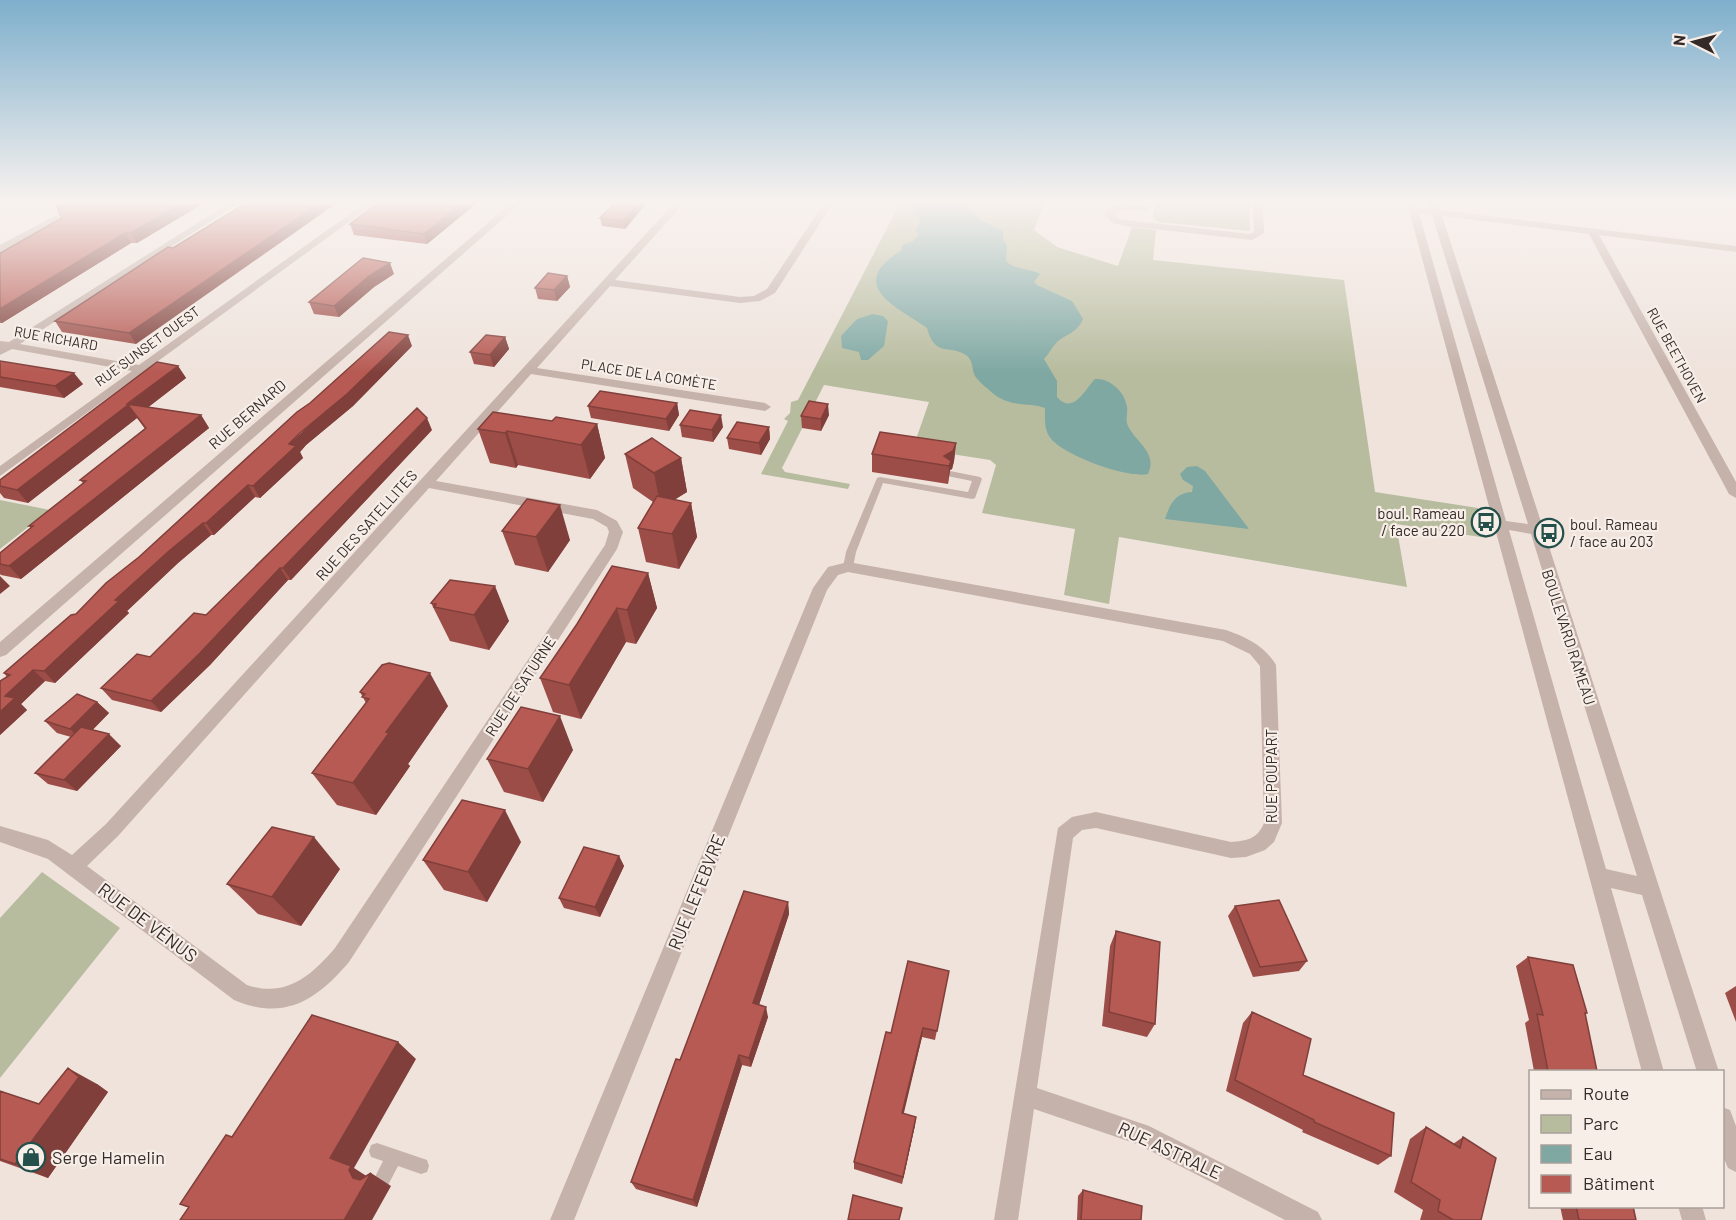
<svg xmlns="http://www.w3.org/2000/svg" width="1736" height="1220" viewBox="0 0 1736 1220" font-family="Barlow,sans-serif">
<rect width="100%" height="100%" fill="#efe3dc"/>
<path fill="#b7bc9e" d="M900,203H1044L1034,230L1057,247L1118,266L1132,227L1156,230L1153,260L1344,280L1375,492L1478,508L1487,538L1396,524L1407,587L1119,537L1109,604L1064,595L1075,529L982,513L996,465L990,460L913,448L929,402L824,385L782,468L785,472L850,484L848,489L761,474L788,421L784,419L790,413L791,402L798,400Z
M1155,203H1249L1250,231L1159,222L1153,218Z
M0,500L50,510L0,549Z
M42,872L120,928L0,1078V918Z"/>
<path fill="#7fa8a3" d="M913,203H964L981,220L1003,231V240L1007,245L1006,261C1014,270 1029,268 1040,274L1034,282L1037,285L1072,301L1083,319C1077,333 1068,333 1057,342C1052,347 1049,354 1044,359L1057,381V397C1073,415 1084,391 1095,379C1110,378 1125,392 1127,407C1128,413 1125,420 1128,426C1136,443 1158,452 1148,474C1128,479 1059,454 1049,436C1044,428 1045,417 1045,408C1031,402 1013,408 995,395C990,391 978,381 975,376C971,368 974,361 966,355C949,344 935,358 927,328C895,306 845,285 902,250V245L912,242L919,234L915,231L920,221L912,206Z
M873,314L883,316L888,321L884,346L868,360H861L859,352L842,348L841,336L857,319Z
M1197,466L1205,471L1249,529L1165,519C1170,504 1175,493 1192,492L1193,486L1183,480L1180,474L1187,467Z"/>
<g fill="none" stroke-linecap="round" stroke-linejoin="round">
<path fill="#c5b2aa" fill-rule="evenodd" d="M950,471L980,477L982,479L975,498L972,499L883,483L856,552L853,567L848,571L844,569L843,567L846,552L877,478L880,477L968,492L972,481L947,476L945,474L947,472Z
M377,1143L427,1160L429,1166L427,1172L421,1174L398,1166L386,1189L380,1191L374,1189L372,1183L383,1161L371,1157L369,1151L371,1145Z"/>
<path fill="#c5b2aa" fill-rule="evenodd" d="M229,203H239L20,344L139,365L365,203H375L0,476V466L132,371L12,349L0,355V341L9,342Z
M511,203H521L6,655L0,657V642Z
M674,203H684L615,280L740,297L754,296L767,289L824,203H833L775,293L760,301L740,303L610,286L537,368L765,403L771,407L765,411L531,374L436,481L597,510L617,521L623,532L617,549L349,962C316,1001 284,1021 234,1000L48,859L0,842V826L48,840L72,855L106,824ZM429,488L593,519L607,527L609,532L605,545L335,948C311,976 286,998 247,985L87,866L118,836Z
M1253,203H1263L1264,233L1252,240L1126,226L1113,223L1104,214L1108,208L1125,204L1145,206L1148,207V211L1125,210L1114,214L1119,219L1126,220L1250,234L1254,232Z
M1407,203H1415L1417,208L1430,209L1429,203H1437L1440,210L1736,246V252L1599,235L1736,482V498L1729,494L1589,234L1442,216L1719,1072H1697L1642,895L1611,888L1664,1072H1642ZM1419,213L1432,215L1528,524L1506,521ZM1509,530L1531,534L1637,876L1606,869Z
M848,562L1226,630C1246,637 1265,646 1276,665L1282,823L1274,842L1265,850L1246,857L1231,858L1096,828L1082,830L1073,838L1037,1088L1149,1126L1318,1212L1322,1220H1285L1137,1144L1034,1109L1018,1220H994L1058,828L1072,817L1096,812L1231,842C1246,841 1258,839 1264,823L1260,666L1250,654L1223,641L848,572L838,575L827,590L574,1220H550L813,588L828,567Z
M1722,1107L1730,1110L1736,1126V1172L1728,1168L1722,1154Z
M1678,1206H1702L1706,1220H1682Z"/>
<path fill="#c5b2aa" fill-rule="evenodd" d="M79,203H90L0,252V245Z"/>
</g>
<path fill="#9d4d47" d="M54,203H204L137,243H131L2,323H0V253L62,218Z
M477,203L427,244L354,235L350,224Z
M615,203H645L646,204L625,229L602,226L600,218Z
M173,248L136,344L62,332L55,321Z
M394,274L374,287L339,317L314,314L309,302Z
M567,276L570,287L557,301L538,299L535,288Z
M505,337L509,349L494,367L474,364L470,352Z
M412,346L353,406L306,445L300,452L303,458L260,498L255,497L214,535H211L178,563L127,611L129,613L55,683L45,681L21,704L27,710L0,735L7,677L4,673L76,614Z
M0,361L83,384L64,398L0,387Z
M178,366L186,378L148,407L201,415L209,428L21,579L1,575L0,574V553L31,528L29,526L83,483L80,480L145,429L137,418L28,503L4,498L0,493V480Z
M677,403L679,415L669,431L591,418L588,406Z
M829,415L821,431L802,428L801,416Z
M552,421L597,424L605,458L590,479L518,465L516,468L490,463L478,429Z
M680,425L723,427L713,442L682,437Z
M769,427L770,439L761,455L729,449L727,438Z
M432,430L291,580H288L210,665L161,712L112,700L101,688L150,657L206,615Z
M956,443L954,461L952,469L950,470L948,484L872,472V454Z
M625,454L681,458L687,492L674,500L691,503L697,537L679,569L646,562L638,528L653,502L633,488Z
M502,531L570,540L548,572L515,565Z
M648,573L657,608L636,644L626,642L581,719L553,712L540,678Z
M431,603L509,621L489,650L450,641Z
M360,692L448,706L408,764L410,766L376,815L337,805L312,773L366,703Z
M97,702L109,713L92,730L121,746L77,791L48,784L35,773L71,737L57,733L45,721Z
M573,750L543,802L504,792L487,759Z
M521,842L487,902L444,890L423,860Z
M619,856L624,866L600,917L564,908L559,898Z
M340,869L301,926L258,914L227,884Z
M788,902L789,914L759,1005L768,1017L751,1067L742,1065L697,1207L636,1189L631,1182L680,1060Z
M1235,906L1307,961L1299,971L1253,977L1228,916Z
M1116,931L1155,1024L1147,1037L1102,1026L1110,946Z
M1528,957L1587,1013L1585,1014L1597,1071H1534L1525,1023L1529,1020L1516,966Z
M947,981L935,1040L922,1037L903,1113L915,1125L902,1184L854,1169V1162L891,1033Z
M1736,986V1022L1725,993Z
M1252,1012L1303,1075L1391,1156L1378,1165L1302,1132L1303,1130L1226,1091L1243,1023Z
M97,1084L108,1092L48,1178L0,1161V1091L39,1104Z
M1426,1127L1453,1144L1463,1137L1481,1220H1420L1423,1210L1394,1192L1410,1139Z
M1083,1190L1141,1220H1077L1078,1196Z
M1560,1206H1633L1636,1220H1563Z"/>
<path fill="#803f3a" d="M54,203H75L59,211Z
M183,203H204L137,243L131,233Z
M320,203H337L136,344L129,333Z
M462,203H477L427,244L424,234Z
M639,203H645L646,204L625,229L623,221Z
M125,233L131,243L2,323L0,320V309Z
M390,263L394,274L374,287L339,317L334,306L369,276Z
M567,276L570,287L557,301L554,290Z
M408,335L412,346L353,406L306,445L300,452L303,458L260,498L253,486L289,444Z
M505,337L509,349L494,367L490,355Z
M178,366L186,378L137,416L128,405L137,418L28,503L17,490Z
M74,373L83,384L64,398L55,386Z
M677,403L679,415L669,431L666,419Z
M828,404L829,415L821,431V419Z
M201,415L209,428L21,579L9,566Z
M721,415L723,427L713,442L712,430Z
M427,418L432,430L291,580L283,568Z
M597,424L605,458L590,479L581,445Z
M769,427L770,439L761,455L759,443Z
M507,431L518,465L516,468L505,433Z
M956,443L954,461L952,469L950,470L948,484L949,466L944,456Z
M681,458L687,492L661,508L654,473Z
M248,485L255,497L214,535L206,523Z
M691,503L697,537L679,569L672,534Z
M560,505L570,540L548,572L536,537Z
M203,523L211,535L178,563L127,611L129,613L55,683L44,671L115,600L169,551Z
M280,568L288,580L210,665L161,712L151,701Z
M648,573L657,608L636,644L627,610Z
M0,576L10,586L0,594Z
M495,586L509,621L489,650L474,615Z
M617,608L626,642L581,719L569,685Z
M33,670L45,681L21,704L27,710L0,735V712L5,696Z
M430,673L448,706L408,764L410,766L376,815L353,783L386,732Z
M97,702L109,713L82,741L70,729Z
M560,716L573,750L543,802L528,769Z
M109,734L121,746L77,791L64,780Z
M505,810L521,842L487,902L468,872Z
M314,837L340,869L301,926L272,897Z
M619,856L624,866L600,917L595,907Z
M788,902L789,914L756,1014L753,1003Z
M766,1007L768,1017L751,1067L749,1058Z
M923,1028L922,1037L902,1121V1113Z
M398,1042L416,1059L354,1168L368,1177L371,1173L391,1186L372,1220H344L353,1178L330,1158Z
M739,1055L742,1065L697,1207L693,1200Z
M68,1068L97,1084L108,1092L48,1178L15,1164Z
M916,1117L915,1125L902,1184L903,1177Z"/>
<path fill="#b75a53" stroke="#803f3a" stroke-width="1.5" d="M72,203H183L131,233H125L0,309V253L62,218L58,210Z
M246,203H320L129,333L55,321L168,247L173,248Z
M378,203H462L424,234L350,224Z
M615,203H639L623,221L600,218Z
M363,258L390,263L369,276L334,306L309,302Z
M548,273L567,276L554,290L535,288Z
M389,332L408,335L347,394L300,433L289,444L296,446L253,486L248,485L206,523H203L169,551L115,600L119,601L44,671L33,670L5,696L15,698L0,712V681L10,675L4,673L71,615L76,614L106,583L139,557L297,412L310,403Z
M486,335L505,337L490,355L470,352Z
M0,361L74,373L55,386L0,377Z
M157,362L178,366L127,404L201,415L9,566L0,564V553L33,526H29L86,481L80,480L146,428L128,405L17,490L0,486V480Z
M600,391L677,403L666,419L588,406Z
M809,401L828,404L821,419L801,416Z
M417,408L427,418L283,568H280L200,653L151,701L101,688L137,654L150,657L194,613L206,615Z
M690,410L721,415L712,430L680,425Z
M493,412L552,421L556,417L597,424L581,445L507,431L505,433L478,429Z
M737,422L769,427L759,443L727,438Z
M880,432L956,443L953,451L944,456L951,461L949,466L872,454Z
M652,438L681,458L654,473L625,454Z
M657,496L691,503L672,534L638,528Z
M527,499L560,505L536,537L502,531Z
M612,566L648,573L627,610L617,608L569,685L540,678L577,624Z
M450,580L495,586L474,615L434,607L436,604L431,603Z
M389,663L430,673L386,732L389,733L353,783L312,773L369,699L362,697L365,694L360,692L382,665Z
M77,694L97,702L70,729L45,721Z
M521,707L560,716L528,769L487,759Z
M81,727L109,734L64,780L35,773Z
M462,800L505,810L468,872L423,860Z
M272,827L314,837L272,897L227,884Z
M584,847L619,856L595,907L559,898Z
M744,891L788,902L753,1003L766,1007L749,1058L739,1055L693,1200L631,1182L676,1059L680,1060Z
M1279,900L1307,961L1260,967L1235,906Z
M1116,931L1160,942L1155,1024L1109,1012Z
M1528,957L1573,965L1587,1013H1585L1597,1071H1548L1537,1014L1543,1015Z
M908,961L949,971L937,1031L923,1028L902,1113L916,1117L903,1177L854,1162L886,1032L891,1033Z
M1252,1012L1311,1039L1303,1075L1394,1113L1391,1156L1314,1122V1120L1235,1080Z
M312,1015L398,1042L330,1158L351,1166L349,1170L353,1178L360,1180L371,1173L344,1220H180L189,1207L180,1204L226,1135L232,1137Z
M68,1068L79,1077L15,1164L0,1159V1091L39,1104Z
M1426,1127L1460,1148L1463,1137L1496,1158L1481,1220H1453L1438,1211L1440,1200L1411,1182Z
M1083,1190L1142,1206L1141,1220H1081Z
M853,1195L902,1208L899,1220H848Z
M1576,1206H1633L1636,1220H1579Z"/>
<linearGradient id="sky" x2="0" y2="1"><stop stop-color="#7eafcc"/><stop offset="0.54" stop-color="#f8f2ef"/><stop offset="1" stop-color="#f8f2ef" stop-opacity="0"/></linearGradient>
<rect width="1736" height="373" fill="url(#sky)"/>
<defs>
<g id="bus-ring" transform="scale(1.5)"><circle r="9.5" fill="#f7eee8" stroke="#23504b" stroke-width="1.5"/><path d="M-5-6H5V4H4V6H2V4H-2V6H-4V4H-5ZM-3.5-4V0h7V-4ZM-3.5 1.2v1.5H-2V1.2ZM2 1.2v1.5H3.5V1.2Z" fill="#23504b"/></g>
<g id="shop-ring" transform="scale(1.5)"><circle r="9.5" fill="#f7eee8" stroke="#23504b" stroke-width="1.5"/><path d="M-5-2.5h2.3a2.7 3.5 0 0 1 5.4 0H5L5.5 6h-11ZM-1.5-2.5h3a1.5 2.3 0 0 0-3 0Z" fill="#23504b"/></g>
</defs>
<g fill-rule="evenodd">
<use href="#bus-ring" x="1486" y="522"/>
<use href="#bus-ring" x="1549" y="533"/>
<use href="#shop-ring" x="31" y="1157"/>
</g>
<g text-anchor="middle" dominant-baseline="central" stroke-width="4.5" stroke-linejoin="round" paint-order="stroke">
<g font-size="14" fill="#342a28" stroke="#f7eee8">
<text transform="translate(56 338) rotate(10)">RUE RICHARD</text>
<text transform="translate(147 346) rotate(-36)">RUE SUNSET OUEST</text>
<text transform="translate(1677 355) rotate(61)">RUE BEETHOVEN</text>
<text transform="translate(649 374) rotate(9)">PLACE DE LA COMÈTE</text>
</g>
<g font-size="15" fill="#342a28" stroke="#f7eee8">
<text transform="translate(247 414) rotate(-41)">RUE BERNARD</text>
<text transform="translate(366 525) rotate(-48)">RUE DES SATELLITES</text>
<text transform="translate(1569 637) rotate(72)">BOULEVARD RAMEAU</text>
<text transform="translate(520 686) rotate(-57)">RUE DE SATURNE</text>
<text transform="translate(1271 776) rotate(-90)">RUE POUPART</text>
</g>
<g font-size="15" fill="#342a28" stroke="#f7eee8" text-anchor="end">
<text x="1465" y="513">boul. Rameau<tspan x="1465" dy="17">/ face au 220</tspan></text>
<text x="1570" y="524" text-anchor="start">boul. Rameau<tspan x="1570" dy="17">/ face au 203</tspan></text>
</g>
<g font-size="18" fill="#342a28" stroke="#f7eee8">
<text transform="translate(696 892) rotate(-68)">RUE LEFEBVRE</text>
<text transform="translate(148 922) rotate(37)">RUE DE VÉNUS</text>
<text transform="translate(1170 1150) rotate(25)">RUE ASTRALE</text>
</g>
<g font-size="18" fill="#342a28" stroke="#f7eee8" text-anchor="start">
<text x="52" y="1157">Serge Hamelin</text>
</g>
</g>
<rect x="1529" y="1070" width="195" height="138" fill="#f7eee8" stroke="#a9a09b" stroke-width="1.5"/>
<rect x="1541" y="1090" width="30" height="9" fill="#c5b2aa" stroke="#a9a09b" stroke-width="1.5"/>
<text x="1583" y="1100" font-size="18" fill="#342a28">Route</text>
<rect x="1541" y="1115" width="30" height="18" fill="#b7bc9e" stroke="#a9a09b" stroke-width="1.5"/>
<text x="1583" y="1130" font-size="18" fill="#342a28">Parc</text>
<rect x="1541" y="1145" width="30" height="18" fill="#7fa8a3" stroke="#a9a09b" stroke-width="1.5"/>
<text x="1583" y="1160" font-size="18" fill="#342a28">Eau</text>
<rect x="1541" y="1175" width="30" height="18" fill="#b75a53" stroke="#a9a09b" stroke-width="1.5"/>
<text x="1583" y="1190" font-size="18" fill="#342a28">Bâtiment</text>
<g transform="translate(1694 42) rotate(276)" stroke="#f7eee8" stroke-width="4.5" paint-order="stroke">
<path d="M0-4.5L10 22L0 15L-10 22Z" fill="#342a28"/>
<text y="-9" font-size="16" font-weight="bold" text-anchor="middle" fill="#342a28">N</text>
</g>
</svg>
